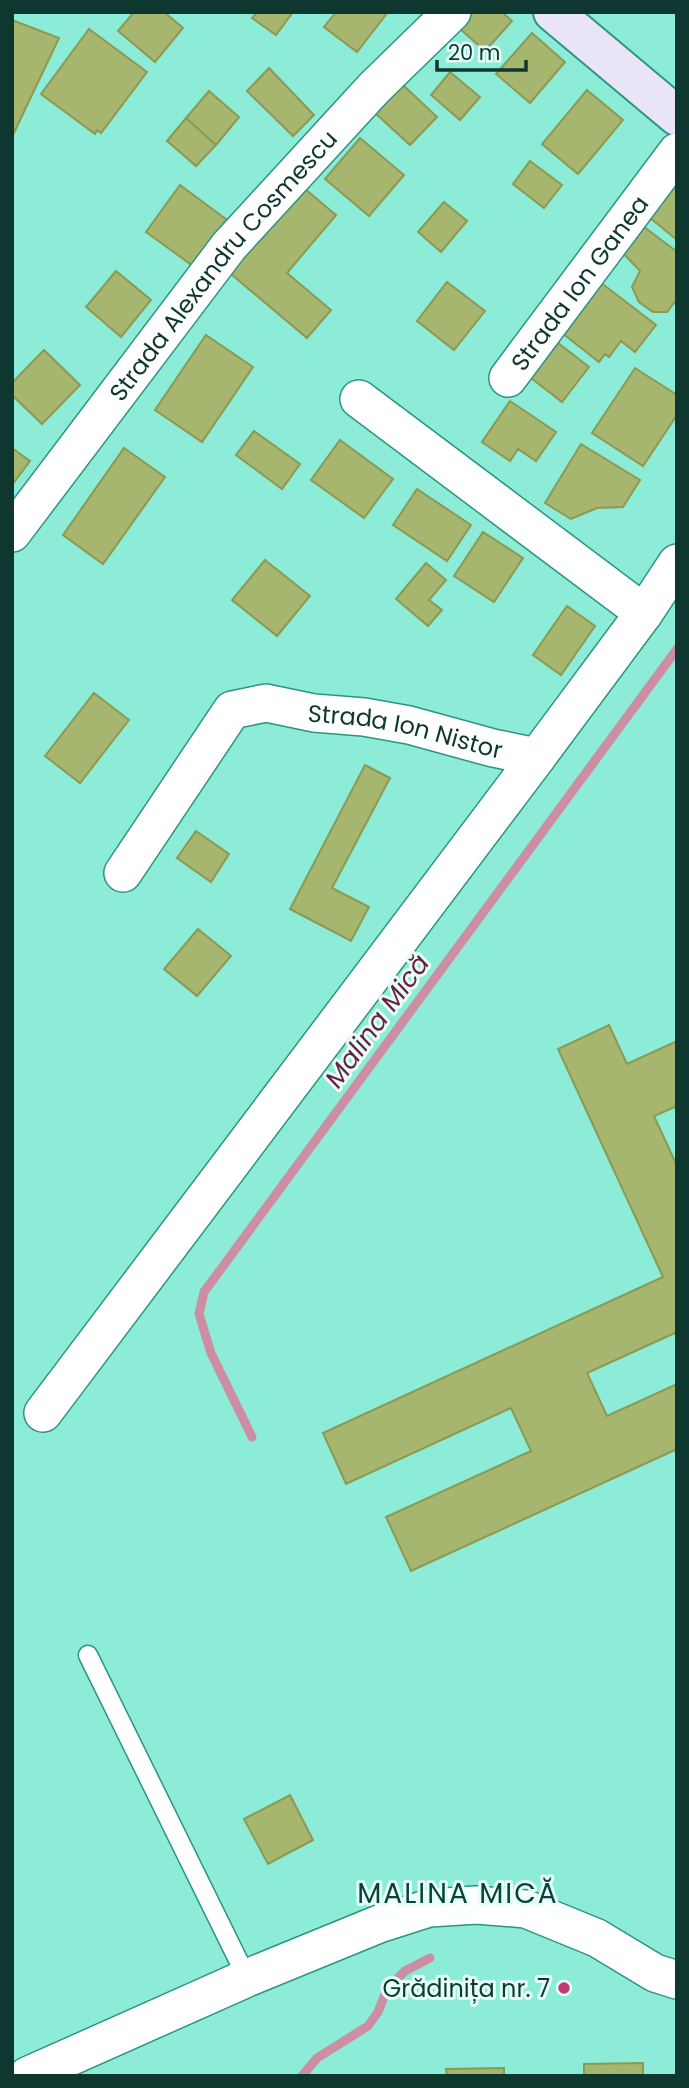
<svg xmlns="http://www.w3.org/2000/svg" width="689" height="2088" viewBox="0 0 689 2088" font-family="Poppins,sans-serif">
<rect width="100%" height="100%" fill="#8cecd7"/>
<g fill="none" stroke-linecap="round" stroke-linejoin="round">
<path stroke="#cd8da2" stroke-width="9" d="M252,1437L211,1353L199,1314L204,1292L677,649
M302,2076L317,2058L368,2026L378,2012L387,1989L405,1971L430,1958"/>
</g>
<path fill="#a7b66e" stroke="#8b9952" stroke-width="2" d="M134,12H164L183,28L155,62L118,31Z
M257,12H293L276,35L252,18Z
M336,12H388L357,52L324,27Z
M472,12H502L512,21L485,51L459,28Z
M12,20L59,38L12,137Z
M89,29L147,72L101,133L97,130L95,134L41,94Z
M532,33L565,62L530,103L496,74Z
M269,68L314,115L293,136L247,91Z
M450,72L480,97L460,120L431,95Z
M402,84L437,117L410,145L375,113Z
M587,90L623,120L578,174L542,144Z
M209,91L239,117L216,145L186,118Z
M186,118L216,145L196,166L167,141Z
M360,138L404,175L369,216L325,179Z
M530,161L562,185L544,208L513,184Z
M298,183L336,215L287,273L331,310L307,338L225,269Z
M677,183V240L649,217Z
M180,185L227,220L193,266L146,232Z
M444,202L467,221L441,252L418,232Z
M639,223L677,252V299L667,312H653L639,302L632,287L640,271L619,249Z
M116,271L151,300L121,337L86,307Z
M596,279L656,325L635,352L621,341L609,357L605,354L599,362L557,329Z
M447,282L485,311L454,350L417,321Z
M206,335L253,367L202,442L155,410Z
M553,339L589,367L562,402L526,374Z
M44,350L80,385L42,424L12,395V383Z
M635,368L677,395V415L643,466L592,433Z
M510,401L556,432L536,461L518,449L510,461L482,442Z
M254,431L300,464L282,489L236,455Z
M340,440L393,479L364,518L311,480Z
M581,444L640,480L623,507L597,508L571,519L545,503Z
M12,448L30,461L12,485Z
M124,448L165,477L103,564L63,535Z
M417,489L471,525L447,561L393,525Z
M483,532L523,558L494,602L454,576Z
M265,560L310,596L277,636L232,600Z
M426,563L446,580L429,600L442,610L428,626L396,599Z
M567,606L595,626L561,675L533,655Z
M94,693L129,720L80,783L45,756Z
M365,765L390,778L332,888L369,907L351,941L290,909Z
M196,831L229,854L211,882L177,858Z
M198,929L231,956L197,996L164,969Z
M609,1025L627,1064L677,1041V1106L654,1116L677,1166V1332L587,1373L607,1416L677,1384V1449L411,1571L386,1517L531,1451L511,1408L346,1484L323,1433L663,1277L558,1049Z
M290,1795L313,1840L268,1864L244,1819Z
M643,2063V2076H584V2064Z
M504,2068V2076H447L446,2069Z"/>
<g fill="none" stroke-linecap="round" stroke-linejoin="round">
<g stroke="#2d9481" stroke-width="21">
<path id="lane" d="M88,1655L247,1978"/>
</g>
<g stroke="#2d9481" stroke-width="40">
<g id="street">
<path id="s1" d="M508,378L677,152"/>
<path d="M359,399L644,613"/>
<path id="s2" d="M12,533L229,246L374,88L452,12"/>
<path id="s3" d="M123,873L232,710L266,703L314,713L364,717L409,725L493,748L537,757"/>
<path d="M43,1413L537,757L644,613L677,563"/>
<path d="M27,2076L247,1978L379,1924L429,1908L476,1905L526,1909L597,1938L655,1973L677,1980"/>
</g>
</g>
<g stroke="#2d9481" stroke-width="42">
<path id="secondary" d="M553,12L677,116"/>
</g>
<use href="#lane" stroke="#fff" stroke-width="18"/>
<use href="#street" stroke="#fff" stroke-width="37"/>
<use href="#secondary" stroke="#eae4f8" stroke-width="38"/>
</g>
<circle fill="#c23975" stroke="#e4fff8" stroke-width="2.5" cx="564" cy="1988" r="7"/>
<g text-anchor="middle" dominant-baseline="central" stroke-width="6" stroke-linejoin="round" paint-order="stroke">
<g font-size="24" fill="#0d372f" stroke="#e4fff8">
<text stroke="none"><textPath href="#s2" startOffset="341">Strada Alexandru Cosmescu</textPath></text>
<text stroke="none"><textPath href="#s1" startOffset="119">Strada Ion Ganea</textPath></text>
<text stroke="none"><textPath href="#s3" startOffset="373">Strada Ion Nistor</textPath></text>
</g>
<g font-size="24" fill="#0d372f" stroke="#e4fff8" text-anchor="end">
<text x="550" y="1988">Grădinița nr. 7</text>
</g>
<g font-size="26" font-style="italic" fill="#6a1f3f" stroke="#e4fff8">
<text transform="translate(377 1021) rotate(-54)">Malina Mică</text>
</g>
<g font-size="28" letter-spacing="2" fill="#0a4239" stroke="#e4fff8">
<text x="458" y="1893">MALINA MICĂ</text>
</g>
</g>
<rect width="689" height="2088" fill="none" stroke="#0d372f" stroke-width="28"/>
<path d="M437 60v10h89v-10" fill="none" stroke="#0d372f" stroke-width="3.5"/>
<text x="448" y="60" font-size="21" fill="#0d372f" stroke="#e4fff8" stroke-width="5" paint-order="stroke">20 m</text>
</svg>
